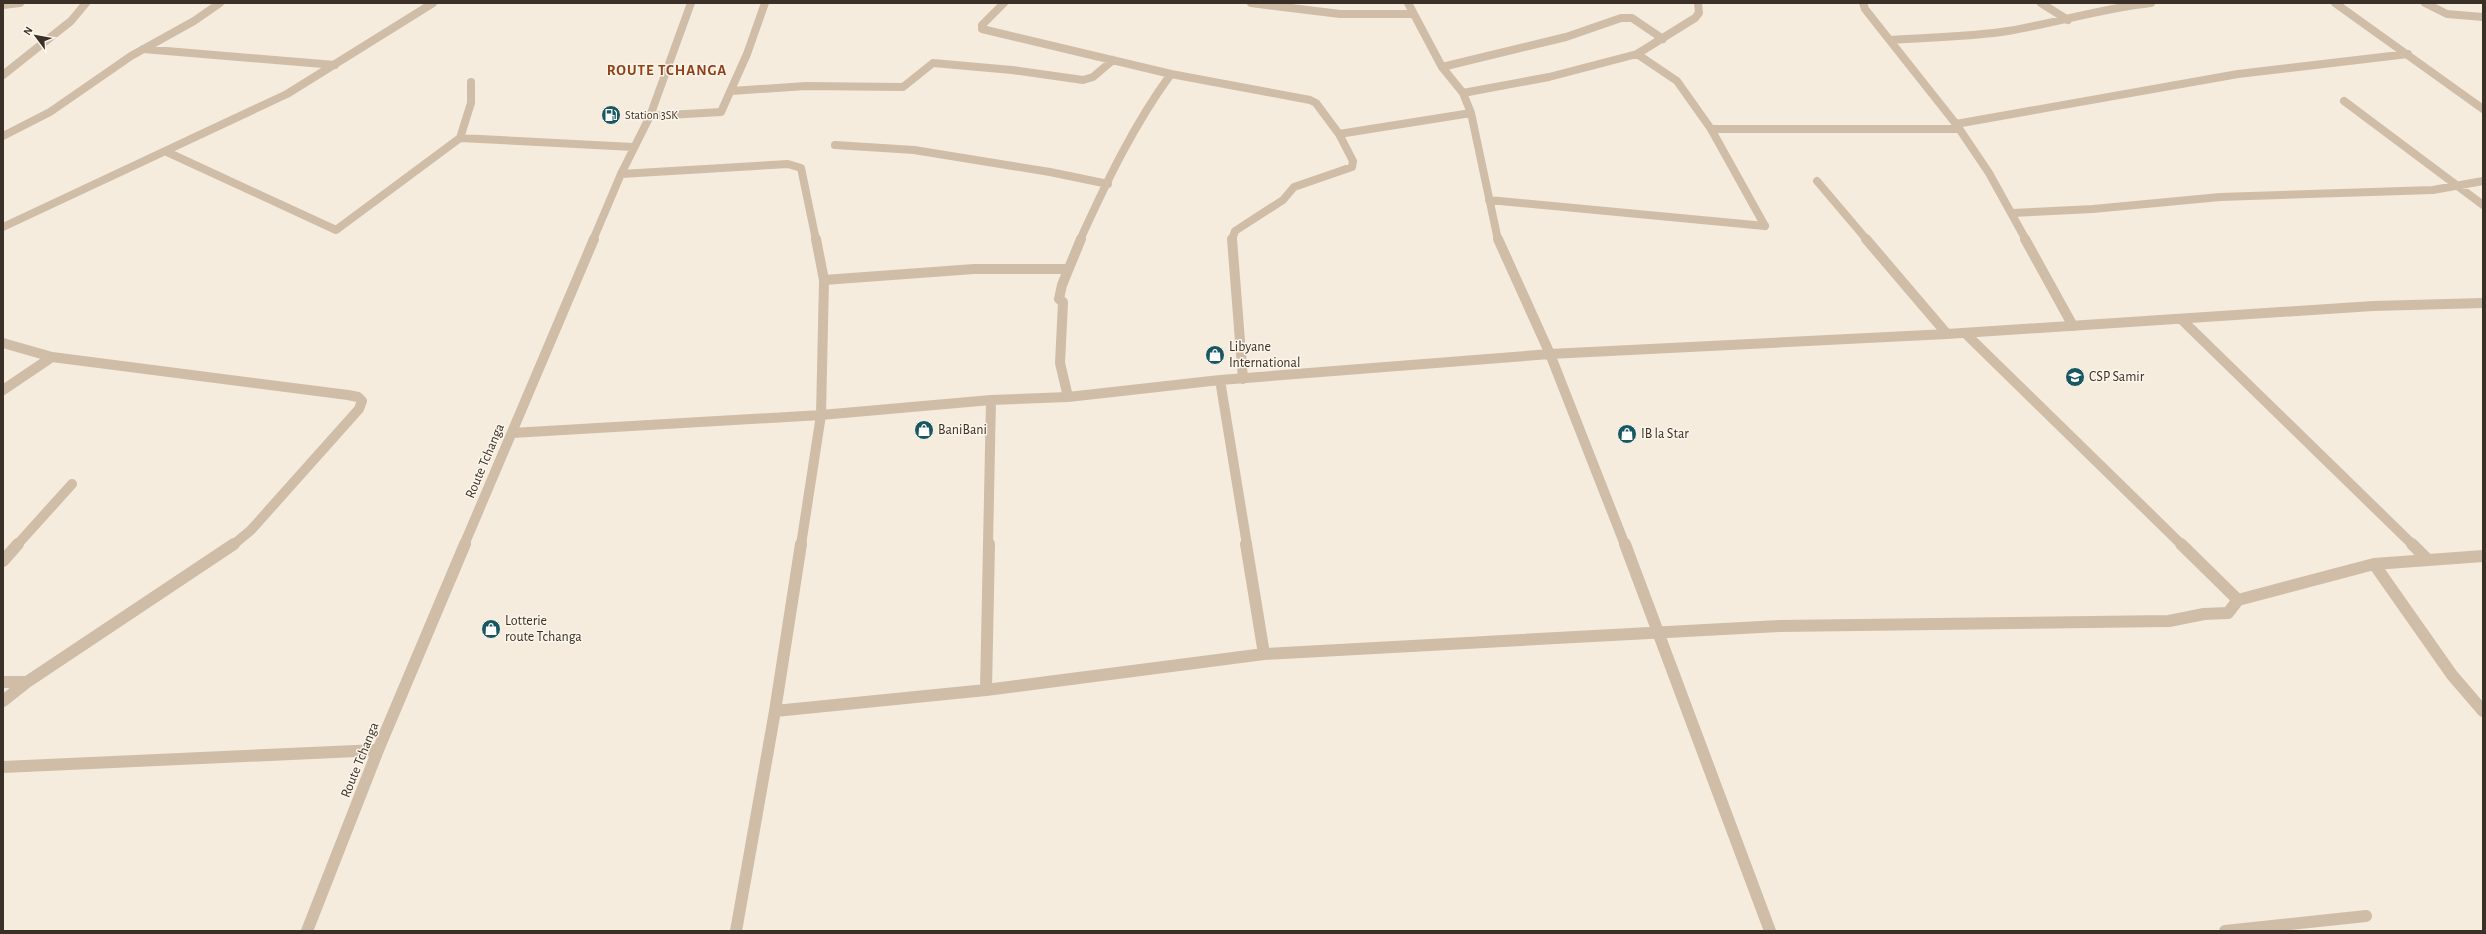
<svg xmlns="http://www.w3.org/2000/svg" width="2486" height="934" viewBox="0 0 2486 934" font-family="'Alegreya Sans',sans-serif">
<rect width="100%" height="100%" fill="#f5ecdd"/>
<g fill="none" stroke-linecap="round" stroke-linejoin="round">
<path stroke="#cfbda7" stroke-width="8" d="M1004,3L982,25V29L1171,74L1310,100L1316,103L1339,134
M1251,3L1340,14H1413
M1408,3L1442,67L1463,93L1471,113L1498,240
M1863,3L1865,9L1956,124L1989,173L2026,240
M2041,3L2068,20
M2335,3L2483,109
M2425,3L2447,14L2483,17
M3,5L20,3
M1890,40C1929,37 1970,37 2008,31C2056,23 2103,8 2151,3
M143,49L335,65
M1637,54L1677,81L1711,129L1765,226
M1442,67L1566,37L1621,18H1632L1663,39
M3,75L71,21L86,3
M731,91L806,86L903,87L933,63L1012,70L1083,80L1093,77L1113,60
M1463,93L1549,77L1637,54L1695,18L1699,13L1698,3
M2344,101L2483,205
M650,116L721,112L747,54L765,3
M1956,124L2238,74L2408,54
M1711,129H1959
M3,136L50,112L131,56L194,21L220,3
M460,138L633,147
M835,145L914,150L1050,172L1108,184
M167,152L336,230L460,138L471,103V82
M621,174L788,164L801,168L816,240
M1817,181L1867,240
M1489,200L1765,226
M2012,213L2093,209L2220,197L2433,190L2483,181
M3,227L287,94L433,3
M593,240L621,174L650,116L691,3
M1080,240C1106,183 1134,124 1171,74
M1232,240L1235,231L1283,200L1294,187L1352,167L1353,161L1339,134L1471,113"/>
<path stroke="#cfbda7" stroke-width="10" d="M1232,239L1243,379
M1498,239L1550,354L1625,545
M1866,239L1947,334
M2025,239L2073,326
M824,280L974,269H1067
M2181,319L2413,545
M1965,333L2182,545
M3,343L52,357L3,390
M52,357L348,395L358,397L362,401L359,409L251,530L233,545
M1220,380L1247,545
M1068,397L1060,363L1063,302L1059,299L1062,285L1081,239
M512,433L821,415L991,400L1068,397L1220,380L1550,354L1947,334L2373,306L2483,303
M17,545L72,484
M464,545L594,239
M801,545L821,415L824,280L816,239
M988,545L991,400"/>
<path stroke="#cfbda7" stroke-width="12" d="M1246,544L1264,654
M1625,544L1770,931
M2181,544L2238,600L2374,564L2483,556
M2412,544L2428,560
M3,561L18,544
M2374,564L2452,675L2483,711
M3,682H27
M986,690L989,544
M3,701L27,682L234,544
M775,711L986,690L1264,654L1779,626L2169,621L2204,614L2228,613L2238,600
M3,767L378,750
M307,931L378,750L465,544
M736,931L775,711L801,544
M2225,931L2366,916"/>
</g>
<defs>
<g id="fuel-disc" transform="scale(1)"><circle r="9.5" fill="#185762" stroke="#fcf5ea"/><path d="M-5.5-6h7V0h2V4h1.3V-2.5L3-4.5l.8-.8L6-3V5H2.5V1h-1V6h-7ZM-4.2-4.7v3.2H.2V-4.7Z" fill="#fff"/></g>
<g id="shop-disc" transform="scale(1)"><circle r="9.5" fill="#185762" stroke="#fcf5ea"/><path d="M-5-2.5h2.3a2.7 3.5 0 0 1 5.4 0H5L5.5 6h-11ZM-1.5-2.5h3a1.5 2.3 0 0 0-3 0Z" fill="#fff"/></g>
<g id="school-disc" transform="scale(1)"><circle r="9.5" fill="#185762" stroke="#fcf5ea"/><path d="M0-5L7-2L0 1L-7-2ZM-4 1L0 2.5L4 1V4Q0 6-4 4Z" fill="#fff"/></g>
</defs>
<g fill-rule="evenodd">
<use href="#fuel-disc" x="611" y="115"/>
<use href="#shop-disc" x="1215" y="355"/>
<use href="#school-disc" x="2075" y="377"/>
<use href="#shop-disc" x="924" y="430"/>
<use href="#shop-disc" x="1627" y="434"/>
<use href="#shop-disc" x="491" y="629"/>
</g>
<g text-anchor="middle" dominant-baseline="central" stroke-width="3" stroke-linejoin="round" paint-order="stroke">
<g font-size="12" fill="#3b3028" stroke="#fcf5ea" text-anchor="start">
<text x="625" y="115">Station 3SK</text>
</g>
<g font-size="14" fill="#3b3028" stroke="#fcf5ea" text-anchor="start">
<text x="1229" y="347">Libyane<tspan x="1229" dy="16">International</tspan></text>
<text x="2089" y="377">CSP Samir</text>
<text x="938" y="430">BaniBani</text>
<text x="1641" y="434">IB la Star</text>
<text x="505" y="621">Lotterie<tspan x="505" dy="16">route Tchanga</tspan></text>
</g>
<g font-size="14" fill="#3b3028" stroke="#fcf5ea">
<text transform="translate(485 461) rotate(-67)">Route Tchanga</text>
<text transform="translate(360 760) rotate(-68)">Route Tchanga</text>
</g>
<g font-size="15" font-weight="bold" letter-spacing="1" fill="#943f17" stroke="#fcf5ea">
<text x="667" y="70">ROUTE TCHANGA</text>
</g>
</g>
<rect width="2486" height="934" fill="none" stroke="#3b3028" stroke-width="8"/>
<g transform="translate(36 36) rotate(302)" stroke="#fcf5ea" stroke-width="3" paint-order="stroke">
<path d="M0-3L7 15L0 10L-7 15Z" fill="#3b3028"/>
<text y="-6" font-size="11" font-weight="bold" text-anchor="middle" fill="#3b3028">N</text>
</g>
</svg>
